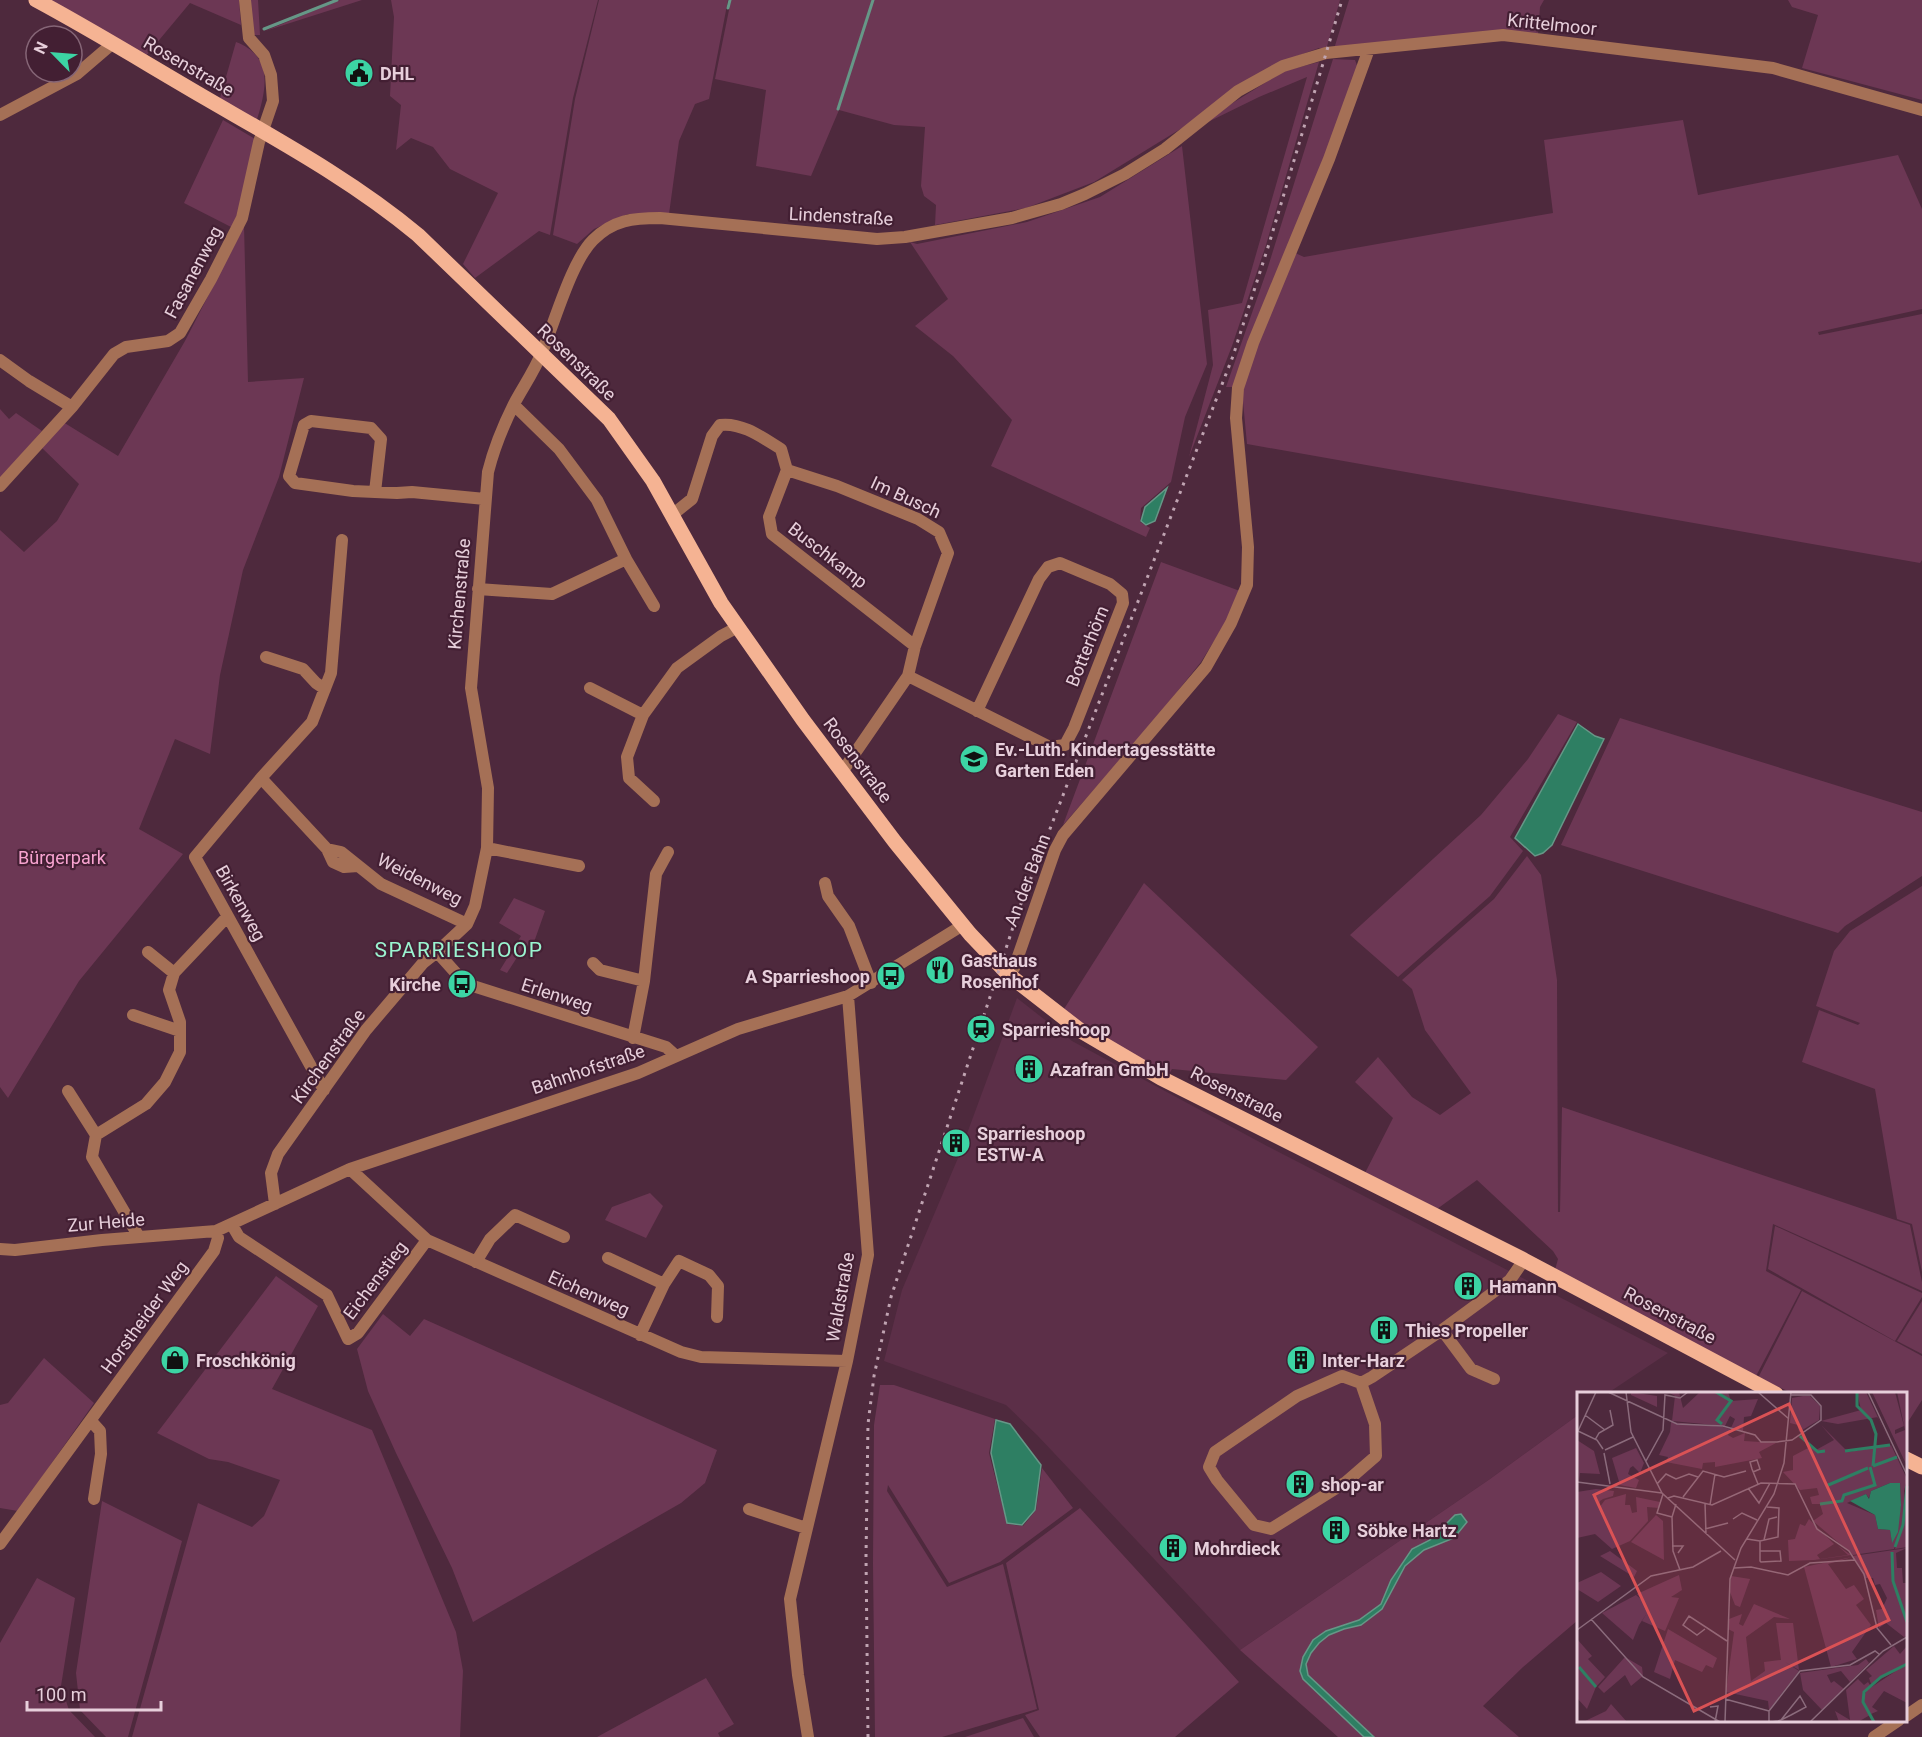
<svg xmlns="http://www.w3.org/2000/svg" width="1922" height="1737" viewBox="0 0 1922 1737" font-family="Roboto,sans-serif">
<rect width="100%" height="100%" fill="#4e293d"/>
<path fill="#5c2f48" d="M1017,998L1072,1041L1267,1146L1668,1353L1608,1393L1578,1394V1415L1490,1479L1240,1650L1037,1435L1006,1405L884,1361L902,1290L958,1158Z"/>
<path fill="#6c3754" d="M45,0H239L241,25L190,3L145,57Z
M248,0H258L260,35H251Z
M340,0H362L265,31Z
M391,0H598L573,98L550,235L539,231L475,278L463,264L498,193L450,169L433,147L411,138L396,150L401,105L390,96L394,17Z
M599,0H728L709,99L695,104L679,141L669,214H628L594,229L577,244L553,235L575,99Z
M731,0H872L837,109L838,110L874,0H1340L1326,50L1319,48L1278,63L1187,125L1094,182L1026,208L935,225L936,205L924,196L921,186L925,127L894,125L839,110L811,176L756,166L766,90L715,79Z
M1349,0H1544L1540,7L1538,35L1334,49Z
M1788,0H1922V100L1802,68L1818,15L1792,7Z
M236,42C275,57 266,90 256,123L220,98Z
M1333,59L1355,60L1359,71L1235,387H1226L1267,270Z
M1319,62L1266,245L1232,346L1189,457L1213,365L1208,310L1242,303L1307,77L1259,97L1208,122L1215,114L1284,71Z
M223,120L257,140L238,215L233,228L184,203Z
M1683,120L1698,195L1898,155L1922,209V309L1818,332L1819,335L1922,314V560L1920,563L1247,444L1242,391L1257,342L1293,252L1304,257L1553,213L1544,140Z
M1182,146L1207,364L1185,417L1171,482L1141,508L1140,522L1150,528L1146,537L991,466L1012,420L953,356L915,326L948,299L910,242L917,244L1027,222L1100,197Z
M244,226L248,382L304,378L279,477L243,570L220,675L210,754L175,739L139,829L183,854L79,981L8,1098L0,1087V530L24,552L57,521L79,484L40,446L63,422L118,456L185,341Z
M0,409L9,419L16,413L42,431L0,479Z
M1161,562L1240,591L1227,620L1201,662L1148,728L1063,825Z
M1558,714L1577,722L1510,837L1523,851L1490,896L1398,977L1350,935L1481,815L1528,759Z
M1620,718L1922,812V876L1845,926L1838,933L1561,845Z
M1527,856L1541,875L1557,980L1558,1212H1560L1562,1107L1910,1225L1922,1282V1291L1773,1224L1766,1271L1801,1290L1755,1378L1555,1270L1558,1259L1553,1251L1477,1180L1437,1209L1365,1173L1393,1118L1355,1082L1378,1057L1412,1097L1440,1115L1471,1093L1425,1030L1412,989L1402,980L1494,899Z
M1144,883L1318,1047L1286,1080L1172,1069L1169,1074L1086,1027L1064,1009Z
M1922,886V1272L1912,1224L1897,1219L1875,1089L1802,1062L1819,1010L1858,1025L1860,1023L1816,1006L1834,951L1850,931Z
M514,898L545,911L533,945L523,948L507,973L500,970L521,936L499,923Z
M650,1193L663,1206L646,1238L605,1220L612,1207Z
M1775,1226L1922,1293V1297L1895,1341L1768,1269Z
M276,1276L318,1306L272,1389L372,1430L456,1632L463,1671L460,1737H132L198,1503L252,1527L264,1516L280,1480L228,1462L209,1459L157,1433Z
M1802,1291L1922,1356V1400L1906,1425V1394L1792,1393L1758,1378Z
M1922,1301V1354L1897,1341Z
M383,1314L410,1336L424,1319L717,1450L705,1483L681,1503L473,1622L452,1568L396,1453L368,1391L357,1349Z
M44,1358L94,1403L18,1511L0,1508V1405L8,1403Z
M880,1385H894L995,1419L989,1453L1007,1524L1023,1526L1036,1510L1042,1468L1073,1508L1000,1562L949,1583L888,1485L887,1491L947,1587L1003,1564L1037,1709L942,1737H875L873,1564L874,1425Z
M1578,1415V1620L1523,1667L1483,1706L1519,1737H1338L1240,1650L1490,1479Z
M102,1501L182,1541L128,1737H106L80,1710L76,1673Z
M1080,1508L1239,1682L1175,1737H1040L1025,1715L1039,1710L1006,1563Z
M37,1578L75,1598L61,1686L69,1710L95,1737H0V1643Z
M706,1678L734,1724L718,1733L720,1737H597Z
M1023,1718L1034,1737H965Z"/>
<path fill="#2e7f63" stroke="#669787" stroke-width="1.5" d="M1167,488L1155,521L1146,525L1141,521L1145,507Z
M1578,724L1595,736L1604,739L1552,845L1543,853L1535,856L1515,838Z
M996,1420L1010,1424L1041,1465L1035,1510L1022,1525L1007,1523L991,1453Z
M1461,1514L1467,1522L1454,1538L1424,1550L1405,1566L1382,1609L1361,1625L1344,1629L1329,1635L1319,1643L1311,1653L1306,1664L1308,1675L1374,1737H1364L1303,1679L1300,1671L1303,1657L1313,1640L1326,1631L1359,1620L1381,1604L1391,1580L1412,1549L1430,1540L1455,1515Z"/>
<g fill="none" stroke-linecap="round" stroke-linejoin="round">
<path stroke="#669787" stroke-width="3" d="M728,8L730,0
M264,29L337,0
M838,109L873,0"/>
<path stroke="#a57056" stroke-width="12" d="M0,115L77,74L112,44
M0,360L29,381L72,407
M787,470L769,517L772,534L915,646
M0,486L72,407L114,354L126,347L168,341L180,333L211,279L242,218L259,142L273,101L271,75L264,55L249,38L245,0
M375,492L381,439L371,428L311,421L304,425L289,476L295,483L353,491L397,493L412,492L485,499
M672,515L692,499L712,436L720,425C742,422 763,438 781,449L787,470L837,486L918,519L939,532L948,553L915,646L908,676L842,772
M626,559L654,606
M478,589L552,594L626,559L597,500L559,449L514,405
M266,657L303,669L316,683L325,689
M908,676L1050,747L1065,745L1074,728L1123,603L1122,594L1110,584L1060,563L1048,567L1039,579L977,711
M590,688L643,715
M261,778L327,849L341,852L381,884L467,924
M654,801L629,778L627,757L643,715L677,668L721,636L738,627
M487,848L579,866
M327,849L333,862L344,867L358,866
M825,883L828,896L849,926L871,983
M148,952L174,973
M437,952L463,981L473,986L666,1047L676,1056
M593,963L600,970L644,981
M1009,975L1014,968L1055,850L1063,835L1206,667L1231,623L1247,585L1248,547L1236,418L1238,388L1253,343L1329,159L1369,49
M133,1015L180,1031
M633,1038L644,981L656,874L668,852
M324,1090L195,857L261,778L312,722L331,673L342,540
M68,1091L96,1135
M350,1169L427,1240L681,1352L701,1357L847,1361
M275,1204L271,1173L278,1154L366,1030L423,963L437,952L467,924L475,906L487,848L488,788L471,688L488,472C494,448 503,426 514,404C523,387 535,370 542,352C555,322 571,262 593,240C613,220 633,218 660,218L877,239L905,237L1012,218L1061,204L1085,194L1125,174L1165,149L1238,91L1283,66L1326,53L1503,35L1773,68L1922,110
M232,1225L239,1237L327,1295L348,1339L358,1333L427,1240
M139,1237L92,1157L96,1135L146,1104L165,1082L180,1052V1022L169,990L174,973L227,917
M0,1249L15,1250L102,1240L216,1231L350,1169L638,1073L738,1029L848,996L963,925
M608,1258L664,1284
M476,1262L490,1239L515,1215L564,1237
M1442,1330L1471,1369L1494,1379
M640,1335L664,1284L679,1261L709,1275L718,1286L717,1317
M1361,1383L1375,1424L1376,1456L1346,1482L1271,1529L1254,1525L1217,1480L1209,1467L1215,1452L1297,1396L1342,1376L1361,1383L1372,1377L1442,1330L1510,1280L1524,1260
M91,1421L100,1431L101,1454L94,1499
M749,1509L806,1528
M0,1544L214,1251L218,1238L216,1231
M1906,1716L1922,1705
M808,1737L798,1675L790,1599L847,1361L868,1255L848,996
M1874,1737L1899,1720"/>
<path stroke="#f5b393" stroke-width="15" d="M36,0C92,30 147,64 202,96C276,139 352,180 418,235L609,419L653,481L721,603L803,720L895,842L970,934L1009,975L1081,1031L1161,1078L1524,1260L1776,1394
M1906,1459L1922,1467"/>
<path stroke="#c0a4b2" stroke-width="3" stroke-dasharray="3 6" stroke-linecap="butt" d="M868,1737L866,1556L868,1424L874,1376L891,1297L1019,909L1233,356L1269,244L1342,0"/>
</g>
<defs>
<g id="civic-disc" transform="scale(1.5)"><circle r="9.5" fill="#3cd4a4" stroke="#431f33"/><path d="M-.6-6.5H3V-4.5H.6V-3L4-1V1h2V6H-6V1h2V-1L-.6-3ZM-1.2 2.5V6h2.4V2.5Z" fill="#111"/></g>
<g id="school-disc" transform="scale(1.5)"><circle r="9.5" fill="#3cd4a4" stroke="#431f33"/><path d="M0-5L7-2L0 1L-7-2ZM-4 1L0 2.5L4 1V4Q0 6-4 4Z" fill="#111"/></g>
<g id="restaurant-disc" transform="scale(1.5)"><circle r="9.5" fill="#3cd4a4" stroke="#431f33"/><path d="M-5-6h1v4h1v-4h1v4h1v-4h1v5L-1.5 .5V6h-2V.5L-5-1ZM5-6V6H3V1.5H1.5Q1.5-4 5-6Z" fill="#111"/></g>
<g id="bus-disc" transform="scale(1.5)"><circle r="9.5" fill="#3cd4a4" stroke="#431f33"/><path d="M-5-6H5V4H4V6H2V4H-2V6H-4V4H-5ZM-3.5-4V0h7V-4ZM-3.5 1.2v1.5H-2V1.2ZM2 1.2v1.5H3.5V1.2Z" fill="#111"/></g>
<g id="station-disc" transform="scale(1.5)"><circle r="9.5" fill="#3cd4a4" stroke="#431f33"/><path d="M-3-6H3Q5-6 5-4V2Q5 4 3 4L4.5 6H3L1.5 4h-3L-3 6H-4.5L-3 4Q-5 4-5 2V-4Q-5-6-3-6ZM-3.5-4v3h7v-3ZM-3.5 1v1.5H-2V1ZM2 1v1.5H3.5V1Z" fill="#111"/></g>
<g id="building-disc" transform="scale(1.5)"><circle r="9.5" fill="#3cd4a4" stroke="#431f33"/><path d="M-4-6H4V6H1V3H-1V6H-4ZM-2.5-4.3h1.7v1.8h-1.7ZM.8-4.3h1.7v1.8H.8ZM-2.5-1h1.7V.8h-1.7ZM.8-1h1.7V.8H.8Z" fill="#111"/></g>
<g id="shop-disc" transform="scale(1.5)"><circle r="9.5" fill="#3cd4a4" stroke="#431f33"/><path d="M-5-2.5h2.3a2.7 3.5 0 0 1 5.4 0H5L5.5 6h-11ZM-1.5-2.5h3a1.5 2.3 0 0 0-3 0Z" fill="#111"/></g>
</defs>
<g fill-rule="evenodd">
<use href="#civic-disc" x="359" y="73"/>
<use href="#school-disc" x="974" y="759"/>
<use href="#restaurant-disc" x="940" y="970"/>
<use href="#bus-disc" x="891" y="976"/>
<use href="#bus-disc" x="462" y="984"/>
<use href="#station-disc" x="981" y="1029"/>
<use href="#building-disc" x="1029" y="1069"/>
<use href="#building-disc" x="956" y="1143"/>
<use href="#building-disc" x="1468" y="1286"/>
<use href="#building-disc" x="1384" y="1330"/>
<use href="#shop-disc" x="175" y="1360"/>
<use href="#building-disc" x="1301" y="1360"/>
<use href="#building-disc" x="1300" y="1484"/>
<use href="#building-disc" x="1336" y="1530"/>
<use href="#building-disc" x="1173" y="1548"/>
</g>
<g text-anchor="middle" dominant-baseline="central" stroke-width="4.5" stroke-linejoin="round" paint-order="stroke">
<g font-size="18" fill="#e7cfdb" stroke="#431f33">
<text transform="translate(1552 24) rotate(6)">Krittelmoor</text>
<text transform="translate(189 66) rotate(30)">Rosenstraße</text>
<text transform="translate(841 216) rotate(3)">Lindenstraße</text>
<text transform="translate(193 272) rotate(-62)">Fasanenweg</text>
<text transform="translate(577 362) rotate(44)">Rosenstraße</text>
<text transform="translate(906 497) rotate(25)">Im Busch</text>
<text transform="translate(828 555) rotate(38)">Buschkamp</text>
<text transform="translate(459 594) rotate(-85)">Kirchenstraße</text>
<text transform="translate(1087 646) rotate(-68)">Botterhörn</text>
<text transform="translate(858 760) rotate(53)">Rosenstraße</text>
<text transform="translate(420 879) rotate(27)">Weidenweg</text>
<text transform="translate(1027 880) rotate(-69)">An der Bahn</text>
<text transform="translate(241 903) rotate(61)">Birkenweg</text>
<text transform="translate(557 995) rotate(18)">Erlenweg</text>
<text transform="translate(328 1056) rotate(-54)">Kirchenstraße</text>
<text transform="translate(588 1069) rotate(-19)">Bahnhofstraße</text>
<text transform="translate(1237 1094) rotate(27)">Rosenstraße</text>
<text transform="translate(106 1222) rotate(-5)">Zur Heide</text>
<text transform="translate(375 1280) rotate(-53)">Eichenstieg</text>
<text transform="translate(589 1293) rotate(24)">Eichenweg</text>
<text transform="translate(840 1297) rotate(-80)">Waldstraße</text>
<text transform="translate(1670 1315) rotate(28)">Rosenstraße</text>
<text transform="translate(144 1317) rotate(-54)">Horstheider Weg</text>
</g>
<g font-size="18" font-weight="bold" fill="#e7cfdb" stroke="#431f33" text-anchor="start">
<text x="380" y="73">DHL</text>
<text x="995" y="749">Ev.-Luth. Kindertagesstätte<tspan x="995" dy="21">Garten Eden</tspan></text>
<text x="961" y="960">Gasthaus<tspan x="961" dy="21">Rosenhof</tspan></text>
<text x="870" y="976" text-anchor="end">A Sparrieshoop</text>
<text x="441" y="984" text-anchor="end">Kirche</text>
<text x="1002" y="1029">Sparrieshoop</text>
<text x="1050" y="1069">Azafran GmbH</text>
<text x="977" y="1133">Sparrieshoop<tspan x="977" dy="21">ESTW-A</tspan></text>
<text x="1489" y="1286">Hamann</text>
<text x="1405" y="1330">Thies Propeller</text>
<text x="196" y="1360">Froschkönig</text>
<text x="1322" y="1360">Inter-Harz</text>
<text x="1321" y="1484">shop-ar</text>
<text x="1357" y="1530">Söbke Hartz</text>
<text x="1194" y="1548">Mohrdieck</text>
</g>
<g font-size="18" fill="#f8a3d0" stroke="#431f33">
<text x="62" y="857">Bürgerpark</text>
</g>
<g font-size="21" letter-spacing="1.5" fill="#9af4d0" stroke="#431f33">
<text x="459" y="950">SPARRIESHOOP</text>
</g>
</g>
<g transform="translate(1577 1392)">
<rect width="330" height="330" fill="#4e293d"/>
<path d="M54,0L80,4V15L54,3ZM91,0H102L106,16L123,0H151L154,9L181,7L174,24L167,25L166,39L154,36L158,27L153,24L148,34L95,29L98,4ZM280,0H289L330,87L327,99L328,123L330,94V155L318,157L321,147L317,157L276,163L236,129L246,122L243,112H235L233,105L242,103L240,96L223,98L206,80L216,78V64L233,55L222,43L239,58L257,48L244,33L271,60L314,53L301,25L261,32L244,29L284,18ZM313,91H323L324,113L315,150L313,138L301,137L298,123L270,111L289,102L292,106L294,99ZM295,0H318L327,34L318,38V42L328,38L320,0H330V74ZM226,4H233L243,14L242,28L222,40L221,33L213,31L215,6ZM94,30L146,35L153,37L151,43L156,46L168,41L167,49L199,51L182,60L185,66L138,75V70L126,71L125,77L89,70L91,65L82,63L93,40ZM0,48L17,59L23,82L3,81L2,89ZM59,56L67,71L63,81L56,74L53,76L51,82L62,88L59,96L43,93L35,66ZM19,97L37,99L36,104L26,107L23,109L22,116L28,108L49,102L48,113H53L55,121L60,120L59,105L83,110L82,116L70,115L71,129L53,149L35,157L18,142L0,146V100ZM79,123L86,129L87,168L54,150ZM232,127L257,152L240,163L243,167L271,163L261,154L274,163L237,168L212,169L211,148L218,147L223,132L228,134ZM330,156L319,161L320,176H325L326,191H330V244L327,245L309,231L302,236L299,218L305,217L310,206L303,192L298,193L296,186H288L276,164ZM33,159L60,179L57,185L23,164ZM275,165L251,172L269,197L277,193L287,207L279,213L294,233L275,260L280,267L254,275L227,175ZM24,180L44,194L21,210L0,197V191ZM102,183L105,198L94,205L102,206L88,239L65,229L70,221L62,233L56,248L25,221L59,203L65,208L60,202ZM154,184L173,187L163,215L158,213L153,200ZM177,212L213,227L197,225L169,245L174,289L188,279L187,270L204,268L199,231H216L222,278L208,270L222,279L192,318L191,309L149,300L157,240L151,237L152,227L165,222L162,232L166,234ZM91,237L140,266L136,276L129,273L125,280L98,268L93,287L77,280ZM0,247L15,264L11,267L28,285L19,295L10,317L0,306ZM317,254L323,262L330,254V311L307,299L295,315L301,319L294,322L287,310V300L319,279L294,292L292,286L295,284L289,278ZM48,265L65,275L66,284L54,294L48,283L27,301L21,295ZM289,267L292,271L273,290L264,279L250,283L254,291L257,289L267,297L245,318L226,298L223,281L281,273ZM281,287L287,293L291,290L293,293L285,307L293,323L281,330H262L258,319L273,328L269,298ZM34,312L50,330H6L29,319Z" fill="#6c3754" fill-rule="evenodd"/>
<path d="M313,91H323L324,113L321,140L315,151L313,138L301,137L298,123L273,109L289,102L292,107L294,99Z" fill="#2e7f63"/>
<path fill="none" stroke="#2e7f63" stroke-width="3" d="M139,0L154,9L140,28L145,32M280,0V14L294,28L299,42L296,74M223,44L241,60L248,59M268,59L313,53M296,74L320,65M249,94L291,76M243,112L265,109L267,103L298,93L293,75M318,155L326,133L330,94M315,160L316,189L330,230M2,275L19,295M297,330L286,310L287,300L304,285L330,272"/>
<path fill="none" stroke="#8b6b7c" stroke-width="1.5" d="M31,0L100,32L146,34L178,43L184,50H200L215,48L244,28V14L234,3H214M49,0L54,40L85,101L158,168M181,0L212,27M291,0L330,83M8,23L28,38M1,39L19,0M1,39L20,48L26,57M18,48L22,41L36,33L33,18M28,58L56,45M27,61L33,92M69,69L86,38L88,3L103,6L111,0M176,80L183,77L180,68L173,70L175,77L181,92M0,90L85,101M80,92L89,82L99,87L112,82L121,85M171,96L182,111L193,91M86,102L80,121L95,125M106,105L126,79L147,85L169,79M91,106L97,104L135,113L184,91L218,92L240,137L272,159L287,182L300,236L314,253M128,111L129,142M99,112L95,125L96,159L103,178M133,113L138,82M156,127L165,121L180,128M128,137L151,131M170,147L183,149L201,145L202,116L190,115M187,148L192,127L200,125M95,154H106L101,161M183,159H203L204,169L184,170L183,169V149M157,176L174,175L211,183L233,171L278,168M14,227L66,285L143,330M128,237L120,243L106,233L112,224L150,249M0,238L74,184L116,175L144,159M148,307L192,319M133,315L141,314L138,330M148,330L153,187L164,156L197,102L207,71L214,0M192,330V319L223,279L273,273L298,259L302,262M194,330L201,329L206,327L214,323L229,315L223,304L204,328M233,330L306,259L330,245"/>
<path fill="#da5255" fill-opacity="0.15" stroke="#da5255" stroke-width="3" d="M212,12L312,228L117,319L17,103Z"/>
<rect width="330" height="330" fill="none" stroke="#e7cfdb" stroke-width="3"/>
</g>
<g transform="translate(54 54) rotate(295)"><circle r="28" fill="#431f33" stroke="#856576" stroke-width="1.5"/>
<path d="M0-4.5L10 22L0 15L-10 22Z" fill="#3cd4a4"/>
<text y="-9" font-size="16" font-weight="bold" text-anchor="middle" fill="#e7cfdb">N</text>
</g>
<path d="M27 1701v9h134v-9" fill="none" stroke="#e7cfdb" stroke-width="3"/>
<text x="36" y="1701" font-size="18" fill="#e7cfdb" stroke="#431f33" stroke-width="4.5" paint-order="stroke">100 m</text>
</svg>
